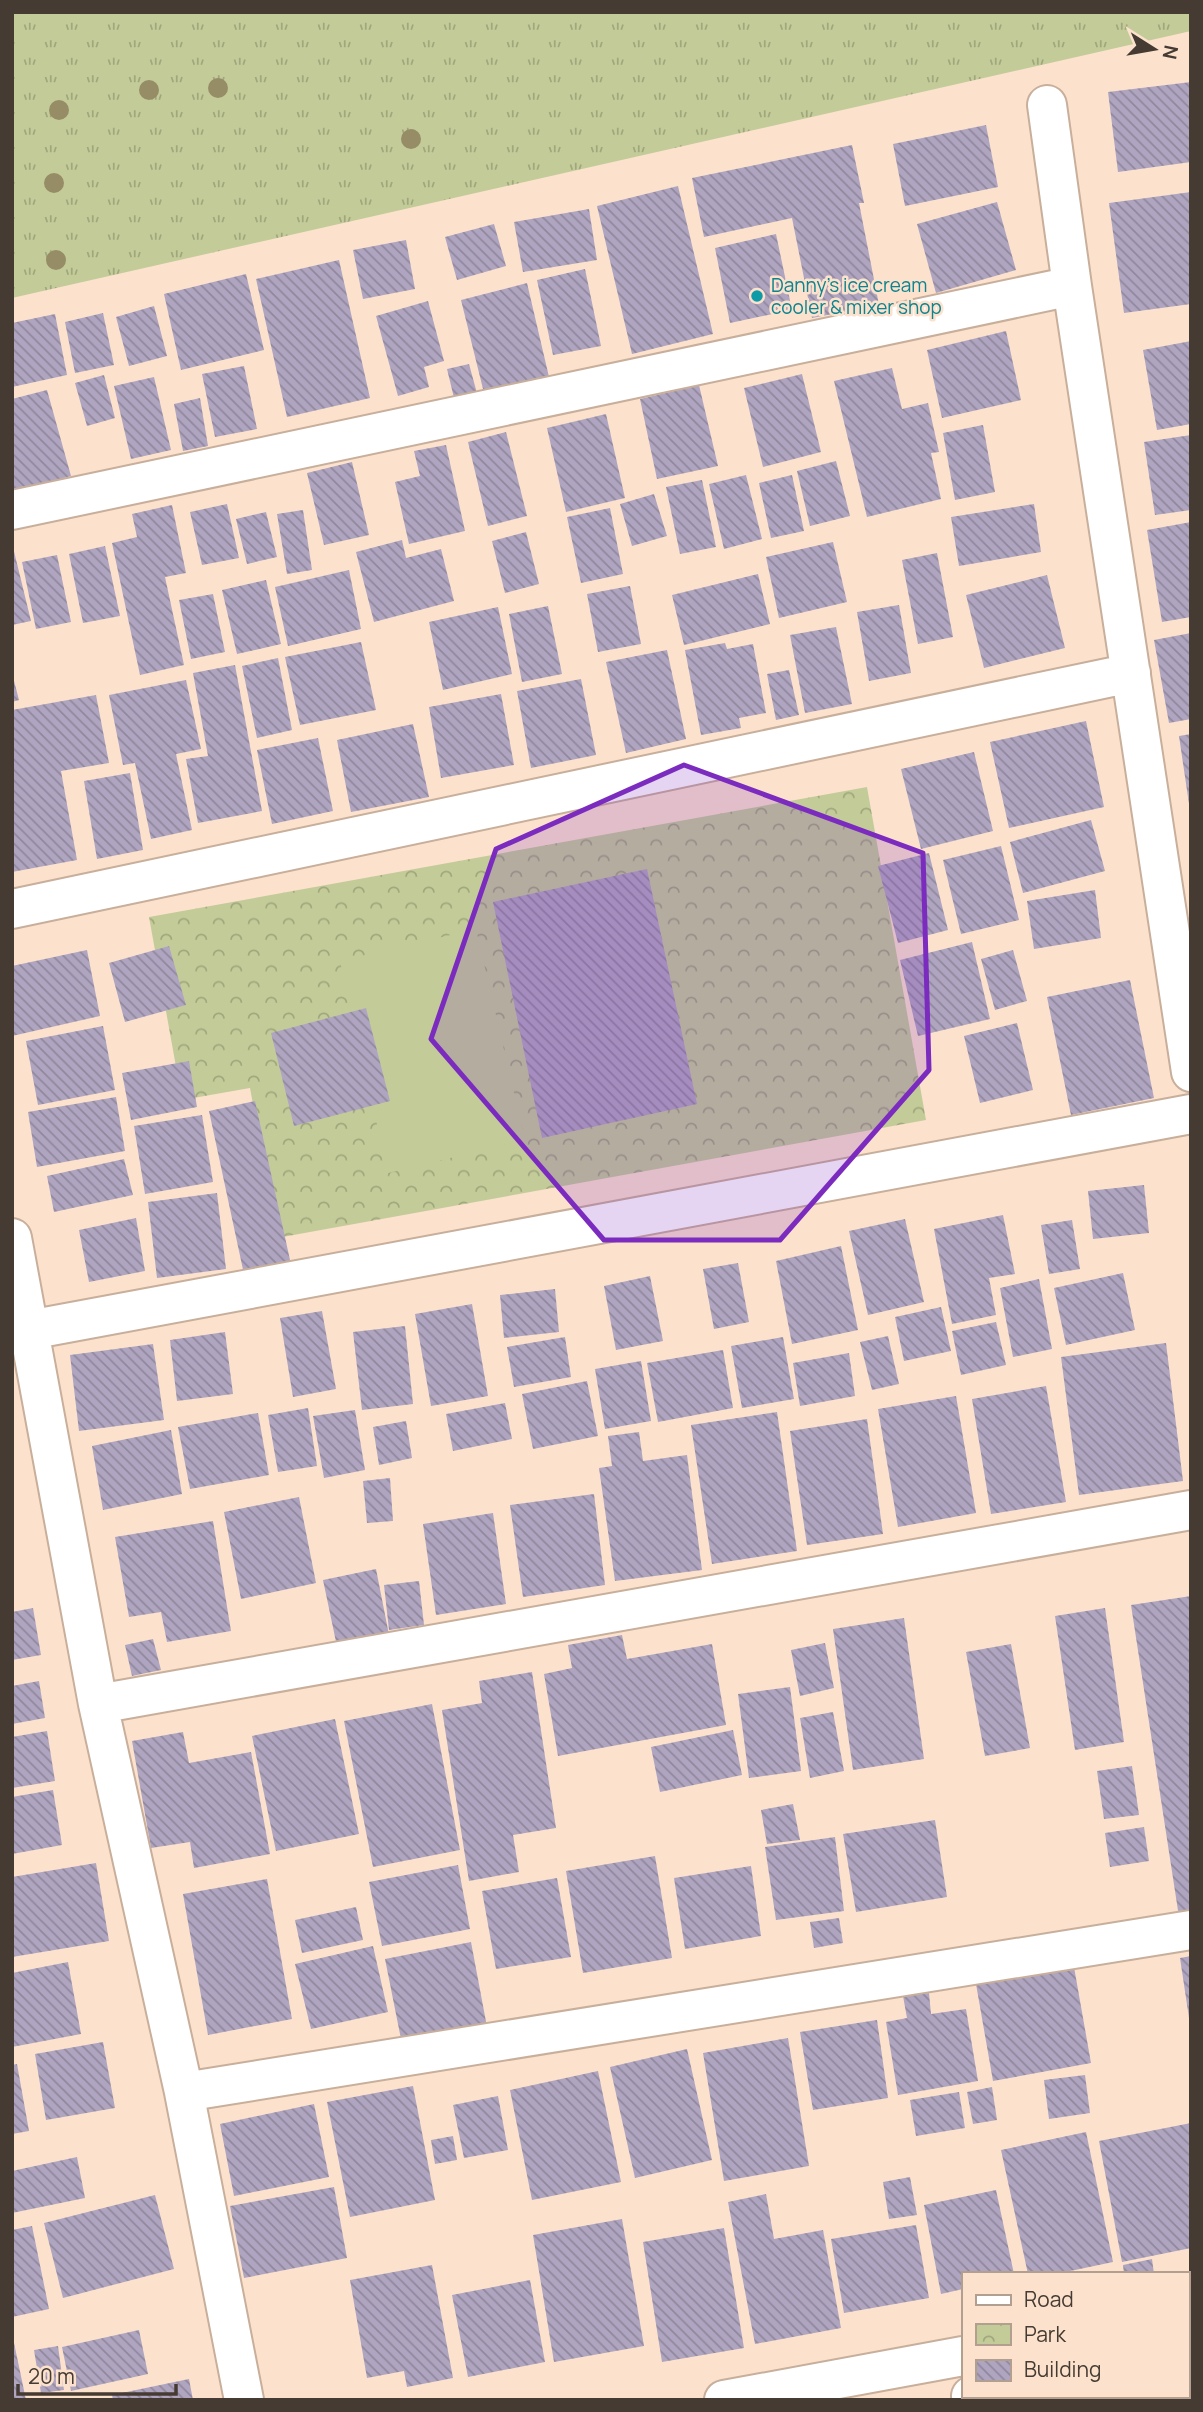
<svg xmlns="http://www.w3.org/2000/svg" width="1203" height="2412" viewBox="0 0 1203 2412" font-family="Manrope,sans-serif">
<defs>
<pattern id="grass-tufts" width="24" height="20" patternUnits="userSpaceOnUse" patternTransform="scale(1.75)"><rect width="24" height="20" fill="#c3cc99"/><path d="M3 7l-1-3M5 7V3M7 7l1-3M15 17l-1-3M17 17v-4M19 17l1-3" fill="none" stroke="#a0a77d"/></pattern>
<pattern id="park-crowns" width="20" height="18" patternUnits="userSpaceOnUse" patternTransform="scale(1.75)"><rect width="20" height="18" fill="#c3cc99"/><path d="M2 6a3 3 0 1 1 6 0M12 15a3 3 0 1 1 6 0" fill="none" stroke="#a0a77d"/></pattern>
<pattern id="building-back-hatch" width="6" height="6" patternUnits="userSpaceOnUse" patternTransform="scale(1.75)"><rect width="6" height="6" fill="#afa5c0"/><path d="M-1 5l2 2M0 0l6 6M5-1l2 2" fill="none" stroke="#90889d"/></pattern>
</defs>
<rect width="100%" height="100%" fill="#fce2cd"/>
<path fill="url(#grass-tufts)" d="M12,12H1191V31L12,298Z"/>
<path fill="url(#park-crowns)" d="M867,787L926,1120L277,1238L250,1088L182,1100L149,917Z"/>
<path fill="#c3cc99" d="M476,929L525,1140L388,1173L340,961Z"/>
<path fill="url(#building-back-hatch)" d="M1191,82V162L1118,172L1108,92Z
M986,125L998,187L905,206L893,144Z
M852,145L864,203H859L879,305L812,318L792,218L704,237L692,178Z
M678,186L713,334L632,354L597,206Z
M1191,192V304L1124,313L1109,203Z
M997,202L1016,270L936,293L917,224Z
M589,209L597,260L523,272L514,222Z
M494,224L506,266L457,280L445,237Z
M776,234L792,310L730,323L715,248Z
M406,240L415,289L363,299L353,250Z
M339,260L370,398L287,417L256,279Z
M585,269L601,346L553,355L537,280Z
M246,274L264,350L181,370L164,294Z
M527,283L549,377L484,393L461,300Z
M428,301L444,361L424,367L429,387L398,396L376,316Z
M154,306L167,356L129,366L116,317Z
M103,313L114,365L75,373L65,322Z
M55,314L67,375L12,387V323Z
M1006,331L1021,400L942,418L927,350Z
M1191,341V424L1157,430L1143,350Z
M469,364L478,397L455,402L447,369Z
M244,366L257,429L215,437L202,374Z
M892,368L902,409L928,403L939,452L931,453L941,499L867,517L834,381Z
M802,374L821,452L763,467L744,388Z
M104,375L115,418L87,426L75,383Z
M154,377L171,450L131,459L114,386Z
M699,385L718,466L657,479L640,399Z
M47,390L71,476L12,493V399Z
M200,398L208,446L183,451L174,404Z
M606,414L625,498L566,512L547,428Z
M983,425L995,492L955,500L943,433Z
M506,432L527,516L488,526L468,442Z
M1191,435V510L1155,515L1144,442Z
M446,445L465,531L409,544L395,482L420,476L414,451Z
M836,461L850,516L810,526L797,471Z
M352,462L369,535L324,545L307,473Z
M746,475L762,539L724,549L709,484Z
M792,475L804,531L771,538L759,483Z
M702,480L716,547L680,554L666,487Z
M654,494L667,536L632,546L620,504Z
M227,504L239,558L202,565L190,512Z
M1034,504L1041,552L959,566L951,517Z
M172,505L186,573L165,577L184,665L140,675L112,543L137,537L132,514Z
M610,508L623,574L581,583L567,517Z
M303,510L312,570L287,574L277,514Z
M266,512L277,557L247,564L236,519Z
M1191,522V617L1162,622L1147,530Z
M526,532L539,584L505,593L492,541Z
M402,540L406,558L441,549L454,601L374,622L356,552Z
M833,542L847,602L779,618L766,557Z
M12,543L31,621L12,625Z
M105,546L120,616L83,623L69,554Z
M937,553L953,637L918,644L902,560Z
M57,555L71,622L36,629L22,562Z
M349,570L361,629L288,646L275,587Z
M758,574L770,624L684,645L672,595Z
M1047,575L1065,648L984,668L966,595Z
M266,580L281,644L237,654L222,590Z
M630,586L641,644L598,652L587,594Z
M213,594L225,652L191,659L179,600Z
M899,605L911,673L869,681L857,612Z
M548,606L562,674L522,682L509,614Z
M498,607L512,674L443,690L429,622Z
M836,627L852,704L805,713L790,635Z
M1191,633V719L1169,723L1154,640Z
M361,642L376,710L300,725L285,657Z
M725,643L727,649L753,644L766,713L739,718L741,728L701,735L685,650Z
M667,650L686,739L626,753L606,662Z
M278,658L292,730L257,738L242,666Z
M235,665L262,811L198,823L186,759L208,756L193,673Z
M789,670L799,715L776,720L767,674Z
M12,673L19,700L12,702Z
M581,679L596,755L531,768L517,691Z
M186,680L201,749L176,754L192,830L151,839L135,763L123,765L109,695Z
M501,694L514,765L441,778L429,707Z
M96,695L109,763L61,771L77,860L12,872V710Z
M1086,721L1104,807L1009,828L990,742Z
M413,724L429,797L351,812L337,740Z
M1191,734V804H1189L1179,736Z
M318,738L333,811L272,824L257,750Z
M974,752L993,831L921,849L901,769Z
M130,773L143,850L97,859L84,781Z
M1091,820L1105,871L1023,893L1010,842Z
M1001,846L1019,920L961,934L943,860Z
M929,853L948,930L898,943L878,866Z
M647,869L697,1104L542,1138L493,902Z
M1095,890L1101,938L1034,949L1027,901Z
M972,942L990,1019L918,1036L900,960Z
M169,946L186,1005L125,1022L109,963Z
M87,950L100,1016L12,1036V966Z
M1013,950L1027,1001L995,1010L981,959Z
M1130,980L1154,1098L1071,1115L1047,997Z
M366,1008L390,1101L294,1126L271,1033Z
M1017,1023L1033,1090L980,1103L964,1036Z
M103,1026L115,1090L38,1105L26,1041Z
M189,1061L197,1107L131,1120L122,1073Z
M116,1097L125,1151L37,1167L28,1112Z
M255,1101L292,1269L245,1279L209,1111Z
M202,1115L213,1182L145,1194L134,1126Z
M124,1159L133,1195L54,1212L47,1176Z
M1144,1185L1149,1233L1093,1239L1088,1191Z
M217,1193L226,1269L157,1278L148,1202Z
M1003,1215L1015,1274L989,1278L996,1315L952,1324L934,1229Z
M136,1218L145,1271L89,1282L79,1230Z
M905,1219L924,1302L868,1315L849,1231Z
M1072,1220L1080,1269L1049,1274L1041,1225Z
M841,1246L858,1330L792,1344L776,1261Z
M738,1263L749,1322L714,1329L703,1269Z
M1123,1273L1135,1330L1066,1345L1054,1288Z
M650,1276L663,1341L616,1350L604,1286Z
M1039,1279L1052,1349L1013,1357L1000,1288Z
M555,1289L559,1332L504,1338L500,1295Z
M472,1304L488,1396L431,1406L415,1314Z
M941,1307L951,1351L904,1361L895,1317Z
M322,1311L336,1389L293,1397L280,1318Z
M996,1322L1006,1365L961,1375L952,1331Z
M405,1326L413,1404L362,1410L353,1332Z
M225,1332L233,1394L177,1401L170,1340Z
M888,1336L899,1384L872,1390L860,1342Z
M565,1337L571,1377L514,1387L507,1347Z
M783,1337L794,1399L742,1408L731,1346Z
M1166,1343L1183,1481L1079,1495L1061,1357Z
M153,1344L164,1420L79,1431L70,1355Z
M723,1350L733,1408L658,1422L647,1363Z
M849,1353L855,1396L800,1406L793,1363Z
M641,1361L651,1421L605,1429L595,1369Z
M587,1381L598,1436L533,1449L522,1394Z
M1046,1386L1066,1502L991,1514L972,1399Z
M956,1396L976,1513L898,1527L878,1409Z
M505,1403L512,1439L453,1451L446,1414Z
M308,1408L317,1466L278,1472L268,1415Z
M355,1410L365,1470L324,1478L313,1416Z
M777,1412L797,1551L712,1564L691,1425Z
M258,1413L269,1475L190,1489L178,1427Z
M867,1419L883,1534L807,1545L790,1431Z
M406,1421L412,1458L379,1465L373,1427Z
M171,1430L182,1494L103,1510L92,1446Z
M639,1432L643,1461L687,1455L702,1570L615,1581L599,1468L612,1466L608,1436Z
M390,1478L393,1521L367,1523L363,1481Z
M594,1494L605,1585L523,1597L510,1505Z
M299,1497L316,1583L241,1599L224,1512Z
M493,1513L506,1604L436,1615L423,1524Z
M213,1521L231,1631L167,1642L161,1612L129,1617L115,1537Z
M376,1569L391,1645L339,1656L323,1580Z
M419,1581L424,1625L389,1630L384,1585Z
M1191,1596V1916L1179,1917L1131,1605Z
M33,1608L41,1655L12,1660V1612Z
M1105,1608L1124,1742L1075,1750L1055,1616Z
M904,1618L924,1759L853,1770L833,1629Z
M622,1635L627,1659L712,1644L726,1725L558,1756L544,1674L572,1668L568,1645Z
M153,1639L161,1670L132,1676L125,1645Z
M825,1643L834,1688L800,1696L791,1650Z
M1011,1644L1030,1748L985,1756L966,1652Z
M532,1672L556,1828L513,1835L519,1872L469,1881L442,1710L482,1703L479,1681Z
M39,1681L45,1718L12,1724V1686Z
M790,1687L801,1771L749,1778L738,1694Z
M432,1704L460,1850L373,1867L344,1721Z
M833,1712L844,1771L810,1778L800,1718Z
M335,1719L359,1834L276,1851L252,1736Z
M733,1730L742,1775L660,1792L651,1747Z
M47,1731L55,1781L12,1788V1737Z
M183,1732L189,1763L251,1752L270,1854L194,1868L190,1842L151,1848L132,1741Z
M1132,1766L1139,1815L1104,1819L1097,1771Z
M53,1790L62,1845L12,1854V1797Z
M793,1804L800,1840L767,1844L761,1810Z
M935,1820L947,1897L856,1912L843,1834Z
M1144,1827L1149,1861L1110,1867L1105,1833Z
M835,1837L844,1911L776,1920L765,1847Z
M655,1856L672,1958L583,1973L566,1871Z
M96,1863L109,1941L12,1957V1877Z
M458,1865L470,1929L382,1946L369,1882Z
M751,1866L761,1936L685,1949L674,1878Z
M557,1878L571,1957L496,1969L482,1891Z
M267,1879L292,2019L208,2035L183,1894Z
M356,1907L363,1940L302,1953L295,1920Z
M839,1918L843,1943L814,1948L810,1922Z
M471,1942L487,2027L402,2044L385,1959Z
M373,1946L388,2012L311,2029L295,1964Z
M1191,1956V2018H1189L1180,1958Z
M68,1962L81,2034L12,2047V1973Z
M1074,1967L1091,2063L993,2081L976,1984Z
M929,1993L931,2014L966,2009L978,2081L898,2095L886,2022L907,2018L903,1996Z
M877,2020L888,2098L813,2110L800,2032Z
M788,2038L809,2166L724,2181L703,2053Z
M103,2042L115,2108L46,2120L35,2054Z
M687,2049L712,2160L635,2178L610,2067Z
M17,2064L29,2131L12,2134V2065Z
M598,2071L621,2182L532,2200L510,2090Z
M1085,2075L1090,2113L1049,2119L1044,2080Z
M413,2086L435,2200L350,2217L327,2102Z
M992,2087L997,2120L973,2124L967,2092Z
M959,2092L965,2128L916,2136L910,2100Z
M498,2096L508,2150L464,2158L453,2105Z
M314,2104L329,2177L234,2196L220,2124Z
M1191,2123V2248L1122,2262L1099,2141Z
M1086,2132L1113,2262L1056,2274H1028L1001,2150Z
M453,2136L457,2160L435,2164L431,2140Z
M77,2157L85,2198L12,2213V2171Z
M910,2177L917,2215L889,2219L883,2182Z
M334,2187L347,2258L244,2278L230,2206Z
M996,2190L1014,2274H963V2289L941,2294L924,2205Z
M766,2194L774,2239L823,2230L841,2328L755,2344L728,2202Z
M155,2195L174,2269L63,2298L44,2223Z
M622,2219L644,2346L554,2362L533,2235Z
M916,2225L929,2298L844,2313L831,2239Z
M32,2226L49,2309L12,2317V2230Z
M724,2228L744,2348L662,2362L643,2242Z
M1152,2259L1154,2274H1124L1123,2265Z
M432,2265L453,2378L407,2387L404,2371L367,2378L350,2280Z
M530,2280L545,2362L468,2377L452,2295Z
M139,2330L148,2374L71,2391L62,2347Z
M12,2338H13L26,2400H12Z
M58,2346L64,2390L41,2393L34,2350Z
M1187,2377L1191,2387V2400H1146L1145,2396H1187Z
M189,2379L193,2400H113L112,2395Z
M1019,2396H1060V2398L1019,2400Z
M1139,2396L1140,2400H1079L1078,2397Z"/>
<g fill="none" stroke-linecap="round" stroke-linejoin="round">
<g stroke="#c8af9b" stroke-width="42">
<path id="minor" d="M1047,105L1072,286L1191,1072
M12,510L1072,286
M12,909L1131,673
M12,1238L98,1704L184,2092L244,2400
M29,1330L1191,1114
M98,1704L1191,1510
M184,2092L1191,1930
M1187,2315H1191
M971,2396L972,2400
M724,2400L963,2356"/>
</g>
<use href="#minor" stroke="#fff" stroke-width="38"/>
</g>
<g fill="#968d67">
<circle cx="218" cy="88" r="10"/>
<circle cx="149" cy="90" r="10"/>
<circle cx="59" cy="110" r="10"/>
<circle cx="411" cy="139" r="10"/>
<circle cx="54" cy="183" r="10"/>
<circle cx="56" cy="260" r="10"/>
</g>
<path fill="#7b2cbf" fill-opacity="0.2" stroke="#7b2cbf" stroke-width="5" stroke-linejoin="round" d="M684,765L923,853L929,1070L780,1240H604L431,1039L496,849Z"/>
<circle fill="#0f9aa8" stroke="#fce2cd" stroke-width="2.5" cx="757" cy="296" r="7"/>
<g text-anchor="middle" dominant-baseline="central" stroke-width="5" stroke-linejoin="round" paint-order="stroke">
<g font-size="19" fill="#0d838f" stroke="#fce2cd" text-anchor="start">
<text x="771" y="285">Danny's ice cream<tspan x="771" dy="22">cooler &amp; mixer shop</tspan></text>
</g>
</g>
<rect width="1203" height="2412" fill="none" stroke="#453b32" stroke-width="28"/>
<rect x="962" y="2272" width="228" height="126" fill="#fce2cd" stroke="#b39f8f" stroke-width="2"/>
<rect x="976" y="2295" width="35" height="10" fill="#ffffff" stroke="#b39f8f" stroke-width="2"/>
<text x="1024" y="2307" font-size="21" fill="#453b32">Road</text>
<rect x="976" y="2324" width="35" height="21" fill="url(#park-crowns)" stroke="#b39f8f" stroke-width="2"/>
<text x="1024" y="2342" font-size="21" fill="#453b32">Park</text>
<rect x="976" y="2360" width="35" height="21" fill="url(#building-back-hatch)" stroke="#b39f8f" stroke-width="2"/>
<text x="1024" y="2377" font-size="21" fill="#453b32">Building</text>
<g transform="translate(1154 49) rotate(101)" stroke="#fce2cd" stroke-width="5" paint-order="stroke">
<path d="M0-5L12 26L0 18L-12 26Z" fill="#453b32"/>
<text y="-10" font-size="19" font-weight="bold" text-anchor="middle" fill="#453b32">N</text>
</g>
<path d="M18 2384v10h158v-10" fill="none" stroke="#453b32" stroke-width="3.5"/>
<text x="28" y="2384" font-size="21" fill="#453b32" stroke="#fce2cd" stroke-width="5" paint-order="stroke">20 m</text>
</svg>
